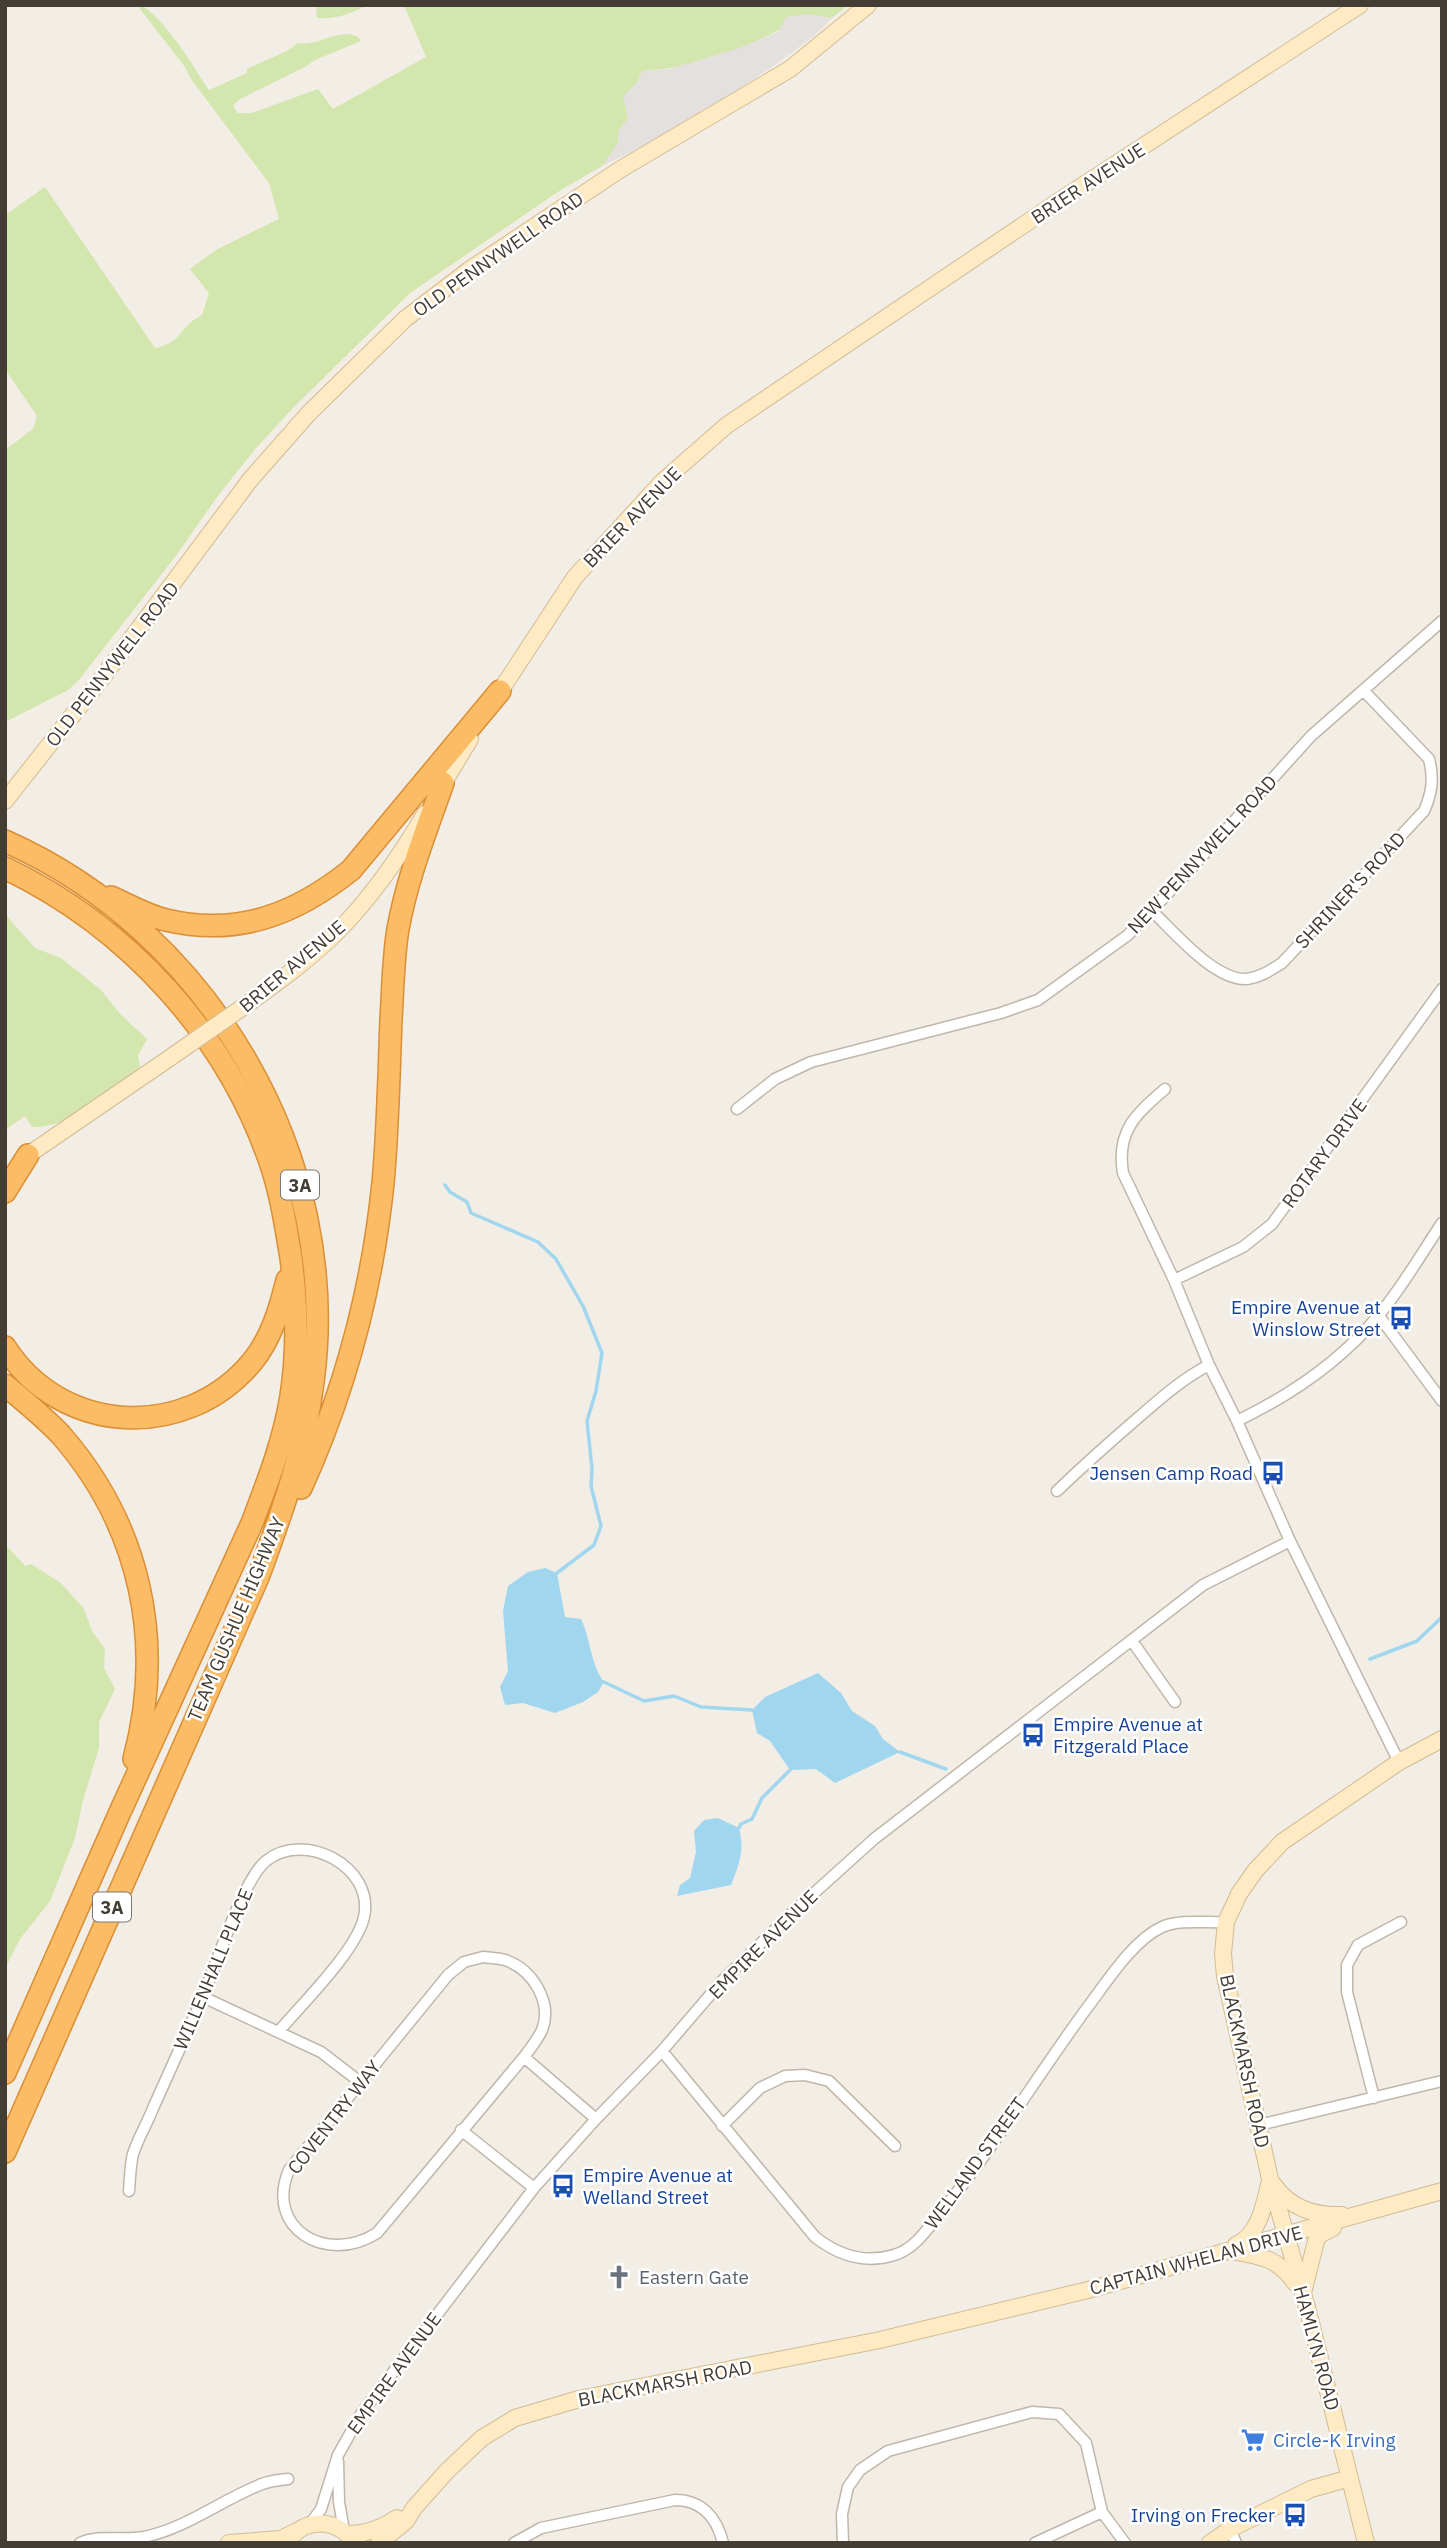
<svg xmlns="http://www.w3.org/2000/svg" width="1447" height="2548" viewBox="0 0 1447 2548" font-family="'IBM Plex Sans',sans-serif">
<rect width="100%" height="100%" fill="#f2ede5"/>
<path fill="#d2e6ad" d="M137,5C157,5 197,72 209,90L247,73V69L287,51L298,43C320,47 333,29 357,36L361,41L315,60L305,67L240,99L233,106L238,113H252L318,89L333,109L426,57L404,5H848L832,18L806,14C758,45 698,68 642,71L637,83L624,96L628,119L619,130L618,143L602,166L556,193L410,293L293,408L256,448L217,497L175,557L78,681L68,690L5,722V450L33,429L37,416L5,369V215L45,187L155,348C183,343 179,326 202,315L209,293L190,269L216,250L279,219L269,183L191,79L185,67Z
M318,5H367C350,14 337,19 317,18L316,12Z
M5,914L35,948L61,958L101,990L121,1015L147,1039L138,1055L140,1067C110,1095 75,1127 32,1127L25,1116L5,1130Z
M5,1544L25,1566L31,1564L61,1583L84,1609L92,1631L105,1649L104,1668L115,1689L99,1722V1748L83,1800L75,1838L50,1901L20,1939L5,1969Z"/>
<path fill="#e3e0dd" d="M806,14L832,18L815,35L775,65L739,89L643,146L602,166L618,143L619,130L628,119L623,96L637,83L642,71L670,69L742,47L778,32L786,17Z"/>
<path fill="#a1d6ef" d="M545,1568L557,1573L565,1617L581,1619C591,1640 590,1663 604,1682L598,1692L583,1702L555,1713L523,1703L505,1705L500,1687L508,1671L503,1611L508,1586L528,1572Z
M818,1673L841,1693L852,1711L875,1726L883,1739L900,1752L835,1783L816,1769L790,1770L770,1741L757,1733L752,1710L765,1697Z
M718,1818L739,1828C745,1850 739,1865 731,1885L677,1896L680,1885L690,1878L696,1852L694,1831L704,1820Z"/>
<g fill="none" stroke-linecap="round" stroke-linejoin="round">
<path stroke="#a1d6ef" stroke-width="3.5" d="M445,1185L450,1192L467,1202L471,1213L538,1242L556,1259L583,1306L602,1353L596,1391L587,1421L592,1469L591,1486L601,1526L594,1545L557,1573
M1370,1659L1417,1641L1442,1617
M604,1682L644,1701L674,1696L701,1707L752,1710
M900,1752L946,1769
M739,1828L741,1824L752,1819L762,1798L790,1770"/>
<g stroke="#c0b7aa" stroke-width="13">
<path id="street" d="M1152,911C1174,932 1215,981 1247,979C1261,977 1271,970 1282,963L1424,811C1432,793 1434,779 1429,759L1363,690
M1165,1089C1136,1114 1116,1131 1123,1173L1174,1280L1209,1365L1237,1421L1290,1541L1399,1762
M737,1109L775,1079L811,1062L1001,1013L1038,1000L1128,935L1188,872L1311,736L1442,621
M1174,1280L1243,1247L1272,1224L1442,989
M1379,1316L1442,1401
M1237,1421C1291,1395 1340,1362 1378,1316C1402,1288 1421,1254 1442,1223
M1057,1491C1084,1465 1111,1441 1139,1417C1161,1398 1182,1379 1209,1365
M1132,1641L1175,1702
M483,1957C490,1958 498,1958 505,1960C532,1969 553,2002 542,2030C538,2039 530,2049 524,2057L377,2233C327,2265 264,2229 289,2170L448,1975L464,1962Z
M203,1997L321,2052L360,2082
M662,2051L815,2237C838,2255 865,2264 894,2255C915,2249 928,2228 941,2212C994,2148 1037,2076 1087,2008C1106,1983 1133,1940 1162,1927C1180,1919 1206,1923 1226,1922
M524,2057L596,2119
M1374,2098L1347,1992V1965L1358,1945L1401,1922
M1259,2125L1442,2081
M722,2126L760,2088L785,2076L805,2075L829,2081L895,2146
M461,2130L534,2188
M129,2191C130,2180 130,2166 133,2154C138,2138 148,2122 154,2106C170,2070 186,2035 202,1999C215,1968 243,1879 266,1861C303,1830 375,1866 364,1917C357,1950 302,2004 279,2031
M338,2461L339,2502L344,2531
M310,2524L321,2509L338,2455L361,2414L534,2188L596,2119L662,2051L722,1981L792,1913L874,1839L1203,1585L1290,1541
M1230,2529L1236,2543
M80,2543C99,2534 123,2541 144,2537C187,2528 221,2500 262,2484C270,2481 280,2480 288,2479
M514,2543L541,2528L675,2500C702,2500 717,2518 723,2543
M843,2543L842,2514L848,2487L860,2470L888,2451L1032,2412L1059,2414L1086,2443L1102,2512L1125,2543
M1035,2543L1102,2512"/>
</g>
<g stroke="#d2bc95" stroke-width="18">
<path id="secondary" d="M495,699L575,577L662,482L727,425L1056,203L1360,5
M438,792L470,739
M5,801L102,678L250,480L309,413L405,319L469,270L621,169L790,69L868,5
M253,1000C282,979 312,957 338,931C373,896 400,856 425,814
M28,1155L174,1055
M1273,2184C1290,2208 1313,2216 1342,2215
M1236,2245C1260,2234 1264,2204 1270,2181
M1232,2251C1261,2256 1278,2258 1296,2284
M1303,2293L1316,2241L1319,2235L1333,2228
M347,2534C366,2535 382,2528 397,2518
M229,2543L281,2539L295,2532
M287,2543C302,2517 338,2517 354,2543
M379,2543L406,2521L414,2508L447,2471L482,2438L515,2418L579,2399L880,2340L1088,2290L1442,2191
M1210,2543L1230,2529L1311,2489L1350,2478
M1366,2543L1308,2311L1270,2179L1225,1976L1223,1954L1226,1922L1239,1894L1255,1871L1282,1842L1399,1762L1442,1739"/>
</g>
<g stroke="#db8f35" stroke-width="24">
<path id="highway" d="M5,841C210,932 343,1159 313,1382C305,1449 282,1512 259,1575L5,2152
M5,868C128,927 227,1035 271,1165C281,1195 286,1227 291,1258C297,1304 298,1350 291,1396C284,1440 268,1481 252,1523L120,1812L5,2073
M111,897C129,905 148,916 166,920C238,937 296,914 351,870L500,691
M5,1192L28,1155
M5,1347C61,1435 185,1442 252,1362C271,1339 280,1309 287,1280
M5,1385C24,1401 44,1417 61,1435C141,1527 165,1642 134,1759
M301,1488C346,1389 372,1291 383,1183C388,1129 389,1073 391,1019C393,989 393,959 398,929C407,879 426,831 443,783"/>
</g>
<use href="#street" stroke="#fff" stroke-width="10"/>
<use href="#secondary" stroke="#feeac3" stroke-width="16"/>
<use href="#highway" stroke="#fcbc65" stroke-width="21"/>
<g stroke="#d2bc95" stroke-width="18" stroke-linecap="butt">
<path id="secondary-bridge" d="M174,1055L253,1000"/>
</g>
<use href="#secondary-bridge" stroke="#feeac3" stroke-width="16"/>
</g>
<defs>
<g id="bus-bare" transform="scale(1.89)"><path d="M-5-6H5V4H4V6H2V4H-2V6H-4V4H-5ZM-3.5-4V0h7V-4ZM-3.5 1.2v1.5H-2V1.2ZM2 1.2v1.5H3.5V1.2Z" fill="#1a4fb4" stroke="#fff" stroke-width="2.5" paint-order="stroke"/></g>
<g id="church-bare" transform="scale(1.89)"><path d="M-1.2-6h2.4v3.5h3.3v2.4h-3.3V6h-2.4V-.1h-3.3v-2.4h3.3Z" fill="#6b7280" stroke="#fff" stroke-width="2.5" paint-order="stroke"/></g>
<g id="supermarket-bare" transform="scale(1.89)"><path d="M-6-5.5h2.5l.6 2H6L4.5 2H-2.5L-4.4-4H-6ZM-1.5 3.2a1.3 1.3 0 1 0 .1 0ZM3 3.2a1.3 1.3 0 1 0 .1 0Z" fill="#3f7fe0" stroke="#fff" stroke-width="2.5" paint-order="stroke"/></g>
</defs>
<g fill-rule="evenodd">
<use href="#bus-bare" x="1401" y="1318"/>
<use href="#bus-bare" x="1273" y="1473"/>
<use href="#bus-bare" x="1033" y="1735"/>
<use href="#bus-bare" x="563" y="2186"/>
<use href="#church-bare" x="619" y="2277"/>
<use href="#supermarket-bare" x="1253" y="2440"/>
<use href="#bus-bare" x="1295" y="2515"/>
</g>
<g text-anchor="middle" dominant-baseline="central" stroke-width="5" stroke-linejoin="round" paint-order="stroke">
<g fill="#fff" stroke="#7c7771" stroke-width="2">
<rect x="281" y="1170.5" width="38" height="29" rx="5"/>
<rect x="93" y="1892.5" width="38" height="29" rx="5"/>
</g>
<g font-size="18" font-weight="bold" fill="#443d34">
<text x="300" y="1185">3A</text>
<text x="112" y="1907">3A</text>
</g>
<g font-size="19" fill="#443d34" stroke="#fff">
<text transform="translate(1088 183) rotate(-33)">BRIER AVENUE</text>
<text transform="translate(498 254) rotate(-35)">OLD PENNYWELL ROAD</text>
<text transform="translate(632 517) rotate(-46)">BRIER AVENUE</text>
<text transform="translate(112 664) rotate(-52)">OLD PENNYWELL ROAD</text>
<text transform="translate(1202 854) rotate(-47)">NEW PENNYWELL ROAD</text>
<text transform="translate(1350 890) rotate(-47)">SHRINER'S ROAD</text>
<text transform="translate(292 966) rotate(-40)">BRIER AVENUE</text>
<text transform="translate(1324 1153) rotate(-54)">ROTARY DRIVE</text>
<text transform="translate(236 1619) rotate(-67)">TEAM GUSHUE HIGHWAY</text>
<text transform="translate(763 1944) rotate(-45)">EMPIRE AVENUE</text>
<text transform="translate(213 1969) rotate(-67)">WILLENHALL PLACE</text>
<text transform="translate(1245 2061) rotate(78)">BLACKMARSH ROAD</text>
<text transform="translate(334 2117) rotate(-52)">COVENTRY WAY</text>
<text transform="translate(975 2163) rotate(-54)">WELLAND STREET</text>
<text transform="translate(1196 2260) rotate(-15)">CAPTAIN WHELAN DRIVE</text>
<text transform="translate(1317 2348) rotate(75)">HAMLYN ROAD</text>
<text transform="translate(394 2373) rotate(-54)">EMPIRE AVENUE</text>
<text transform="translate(665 2383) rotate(-11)">BLACKMARSH ROAD</text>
</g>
<g font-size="19" fill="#164399" stroke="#fff" text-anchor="end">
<text x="1381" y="1307">Empire Avenue at<tspan x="1381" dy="22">Winslow Street</tspan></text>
<text x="1253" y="1473">Jensen Camp Road</text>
<text x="1053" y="1724" text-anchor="start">Empire Avenue at<tspan x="1053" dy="22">Fitzgerald Place</tspan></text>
<text x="583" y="2175" text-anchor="start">Empire Avenue at<tspan x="583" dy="22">Welland Street</tspan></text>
<text x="1275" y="2515">Irving on Frecker</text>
</g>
<g font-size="19" fill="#5b616d" stroke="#fff" text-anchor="start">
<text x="639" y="2277">Eastern Gate</text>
</g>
<g font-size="19" fill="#366cbe" stroke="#fff" text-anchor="start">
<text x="1273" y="2440">Circle-K Irving</text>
</g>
</g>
<rect width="1447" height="2548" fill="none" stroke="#443d34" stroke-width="14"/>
</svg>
